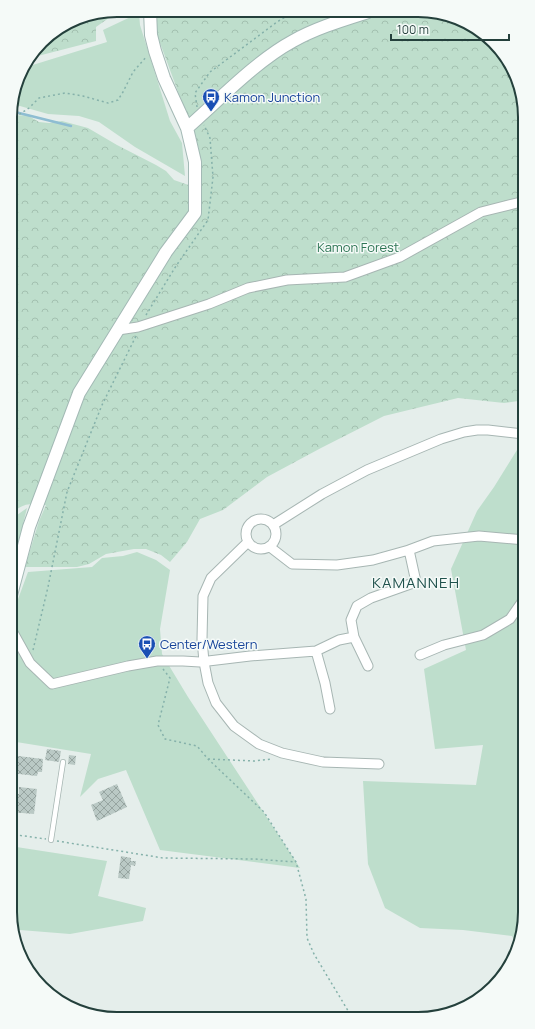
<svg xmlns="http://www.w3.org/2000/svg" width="535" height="1029" viewBox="0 0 535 1029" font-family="Manrope,sans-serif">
<defs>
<pattern id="forest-crowns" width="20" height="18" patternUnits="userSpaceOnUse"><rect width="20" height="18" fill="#bedecc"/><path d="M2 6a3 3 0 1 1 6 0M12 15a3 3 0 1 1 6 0" fill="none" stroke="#a3c0b0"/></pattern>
<pattern id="building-cross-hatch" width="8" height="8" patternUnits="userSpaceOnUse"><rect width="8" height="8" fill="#bac9c5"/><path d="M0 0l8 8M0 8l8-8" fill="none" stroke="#97a5a1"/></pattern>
</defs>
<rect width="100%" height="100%" fill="#e5eeeb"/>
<path fill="#bedecc" d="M139,13L140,25L170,121L182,143L185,176L135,147L99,122L79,116L48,114L20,106L11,107V103L23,68L107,42L103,30Z
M525,437V919L516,943L512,936L463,930L420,928L385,908L368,864L363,781L476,785L483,745L435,749L424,669L466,650L451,569L477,511L494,487Z
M27,508L10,576V520Z
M137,552L156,560L170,570L160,629L162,654L188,697L300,868L160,850L126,770L98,779L80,797L91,754L10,741V621L28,572L92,567L102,558L123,556Z
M10,846L107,861L98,896L146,908L143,921L70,934L20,930L13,931L10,912Z"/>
<path fill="url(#forest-crowns)" d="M117,10H120L96,27V41L30,58L46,37L76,18Z
M153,10L438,12L488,36L519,83L525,117V400L504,403L458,398L384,416L321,448L267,477L223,510L200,519L187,542L170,562L161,555L146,549H134L106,554L89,564L77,567H25L39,521L46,505C27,504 26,502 10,514L11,116L27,115L39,122L49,123L62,121L88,128L117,145L156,165L166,171L174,180L200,189L202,167L198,146L156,32Z"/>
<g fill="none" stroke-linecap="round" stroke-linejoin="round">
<path stroke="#8ebdd2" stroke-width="2.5" d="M11,111L71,126"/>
</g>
<path fill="url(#building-cross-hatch)" d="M47,749L61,751L59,762L45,760Z
M10,755L43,759L42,772H38L37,776L10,773Z
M69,755L76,756L75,765L68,764Z
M117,784L127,807L97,821L91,805L103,800L99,792Z
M19,787L37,789L34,814L10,812V793L19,794Z
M121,856L131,858V861H136L135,866L131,865L129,879L118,878Z"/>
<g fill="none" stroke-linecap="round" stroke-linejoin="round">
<g stroke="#a7b6b3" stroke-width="6">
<path id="service" d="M51,840L63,762"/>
</g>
<g stroke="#a7b6b3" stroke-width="11">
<path id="minor" d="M118,330L138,327L209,304L248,288L287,280L345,277L400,257L481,212L525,201
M525,444L523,434L525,428
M246 534a15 15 0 1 1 30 0a15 15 0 1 1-30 0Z
M273,525L322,494L367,470L441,439L464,432L477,430H488L523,434
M248,542L211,578L203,596L202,639L204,662L208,683L216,703L234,726L259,744L282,753L323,762L379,764
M270,547L292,564L337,565L373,560L409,550
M10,627L30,663L52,684L128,666L157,661H183L200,662L250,656L316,651L339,640L354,637L368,666
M354,637L351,620L357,606L371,598L416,582L409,550L433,541L479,536L525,540
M316,651L325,683L330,709
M420,655L444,645L483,635L510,619L524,599L525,584"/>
</g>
<g stroke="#a3b9b5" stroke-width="14">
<path id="secondary" d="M187,128C219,100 256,61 293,41C316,28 343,20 368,12
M10,599L29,527L79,393L166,252L195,213V162L187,128L164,78L155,51L151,35L150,10"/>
</g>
<path stroke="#85b1aa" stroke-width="1.5" stroke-dasharray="2 3" stroke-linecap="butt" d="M197,107L195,93L210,72L277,22L295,11
M11,120L29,108L39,98L65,93L83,96L108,103L118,100L123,92L133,72L147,56
M146,315L176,266L208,220L213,177L210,138L204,125
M33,650L48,587L67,492L102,405L136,336
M163,669L170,678L158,725L165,739L197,746L208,759L264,812L296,862L306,899L307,938L314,954L353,1019
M208,759L254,761L272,759
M10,834L46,839
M57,841L163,858L254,859L296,862"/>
<use href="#service" stroke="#fff" stroke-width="4.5"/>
<use href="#minor" stroke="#fff" stroke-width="9"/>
<use href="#secondary" stroke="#fff" stroke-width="12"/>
</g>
<defs>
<g id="bus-pin" transform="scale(0.9)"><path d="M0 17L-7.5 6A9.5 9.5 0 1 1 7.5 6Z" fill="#1a4fb4" stroke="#f5faf8"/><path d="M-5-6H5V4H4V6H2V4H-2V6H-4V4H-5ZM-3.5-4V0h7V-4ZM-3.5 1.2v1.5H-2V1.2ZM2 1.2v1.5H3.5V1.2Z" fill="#fff"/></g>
</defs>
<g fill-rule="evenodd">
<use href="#bus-pin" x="211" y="97"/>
<use href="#bus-pin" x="147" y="644"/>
</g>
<g text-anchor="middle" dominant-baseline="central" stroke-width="3" stroke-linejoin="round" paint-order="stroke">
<g font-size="13" fill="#164399" stroke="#f5faf8" text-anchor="start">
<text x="224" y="97">Kamon Junction</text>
<text x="160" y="644">Center/Western</text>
</g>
<g font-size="13" fill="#2e7655" stroke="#f5faf8">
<text x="358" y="247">Kamon Forest</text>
</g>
<g font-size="15" letter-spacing="1" fill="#20524d" stroke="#f5faf8">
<text x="416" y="582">KAMANNEH</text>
</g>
</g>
<path d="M0 0H535V1029H0ZM117 17H418A100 100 0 0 1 518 117V912A100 100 0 0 1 418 1012H117A100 100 0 0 1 17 912V117A100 100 0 0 1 117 17Z" fill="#f5faf8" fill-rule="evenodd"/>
<path fill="none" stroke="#24403c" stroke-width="2" d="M117 17H418A100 100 0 0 1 518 117V912A100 100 0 0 1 418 1012H117A100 100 0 0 1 17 912V117A100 100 0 0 1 117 17Z"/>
<path d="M391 34v6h118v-6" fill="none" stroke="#24403c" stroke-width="2"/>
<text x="397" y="34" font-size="12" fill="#24403c" stroke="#f5faf8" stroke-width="3" paint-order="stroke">100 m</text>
</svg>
